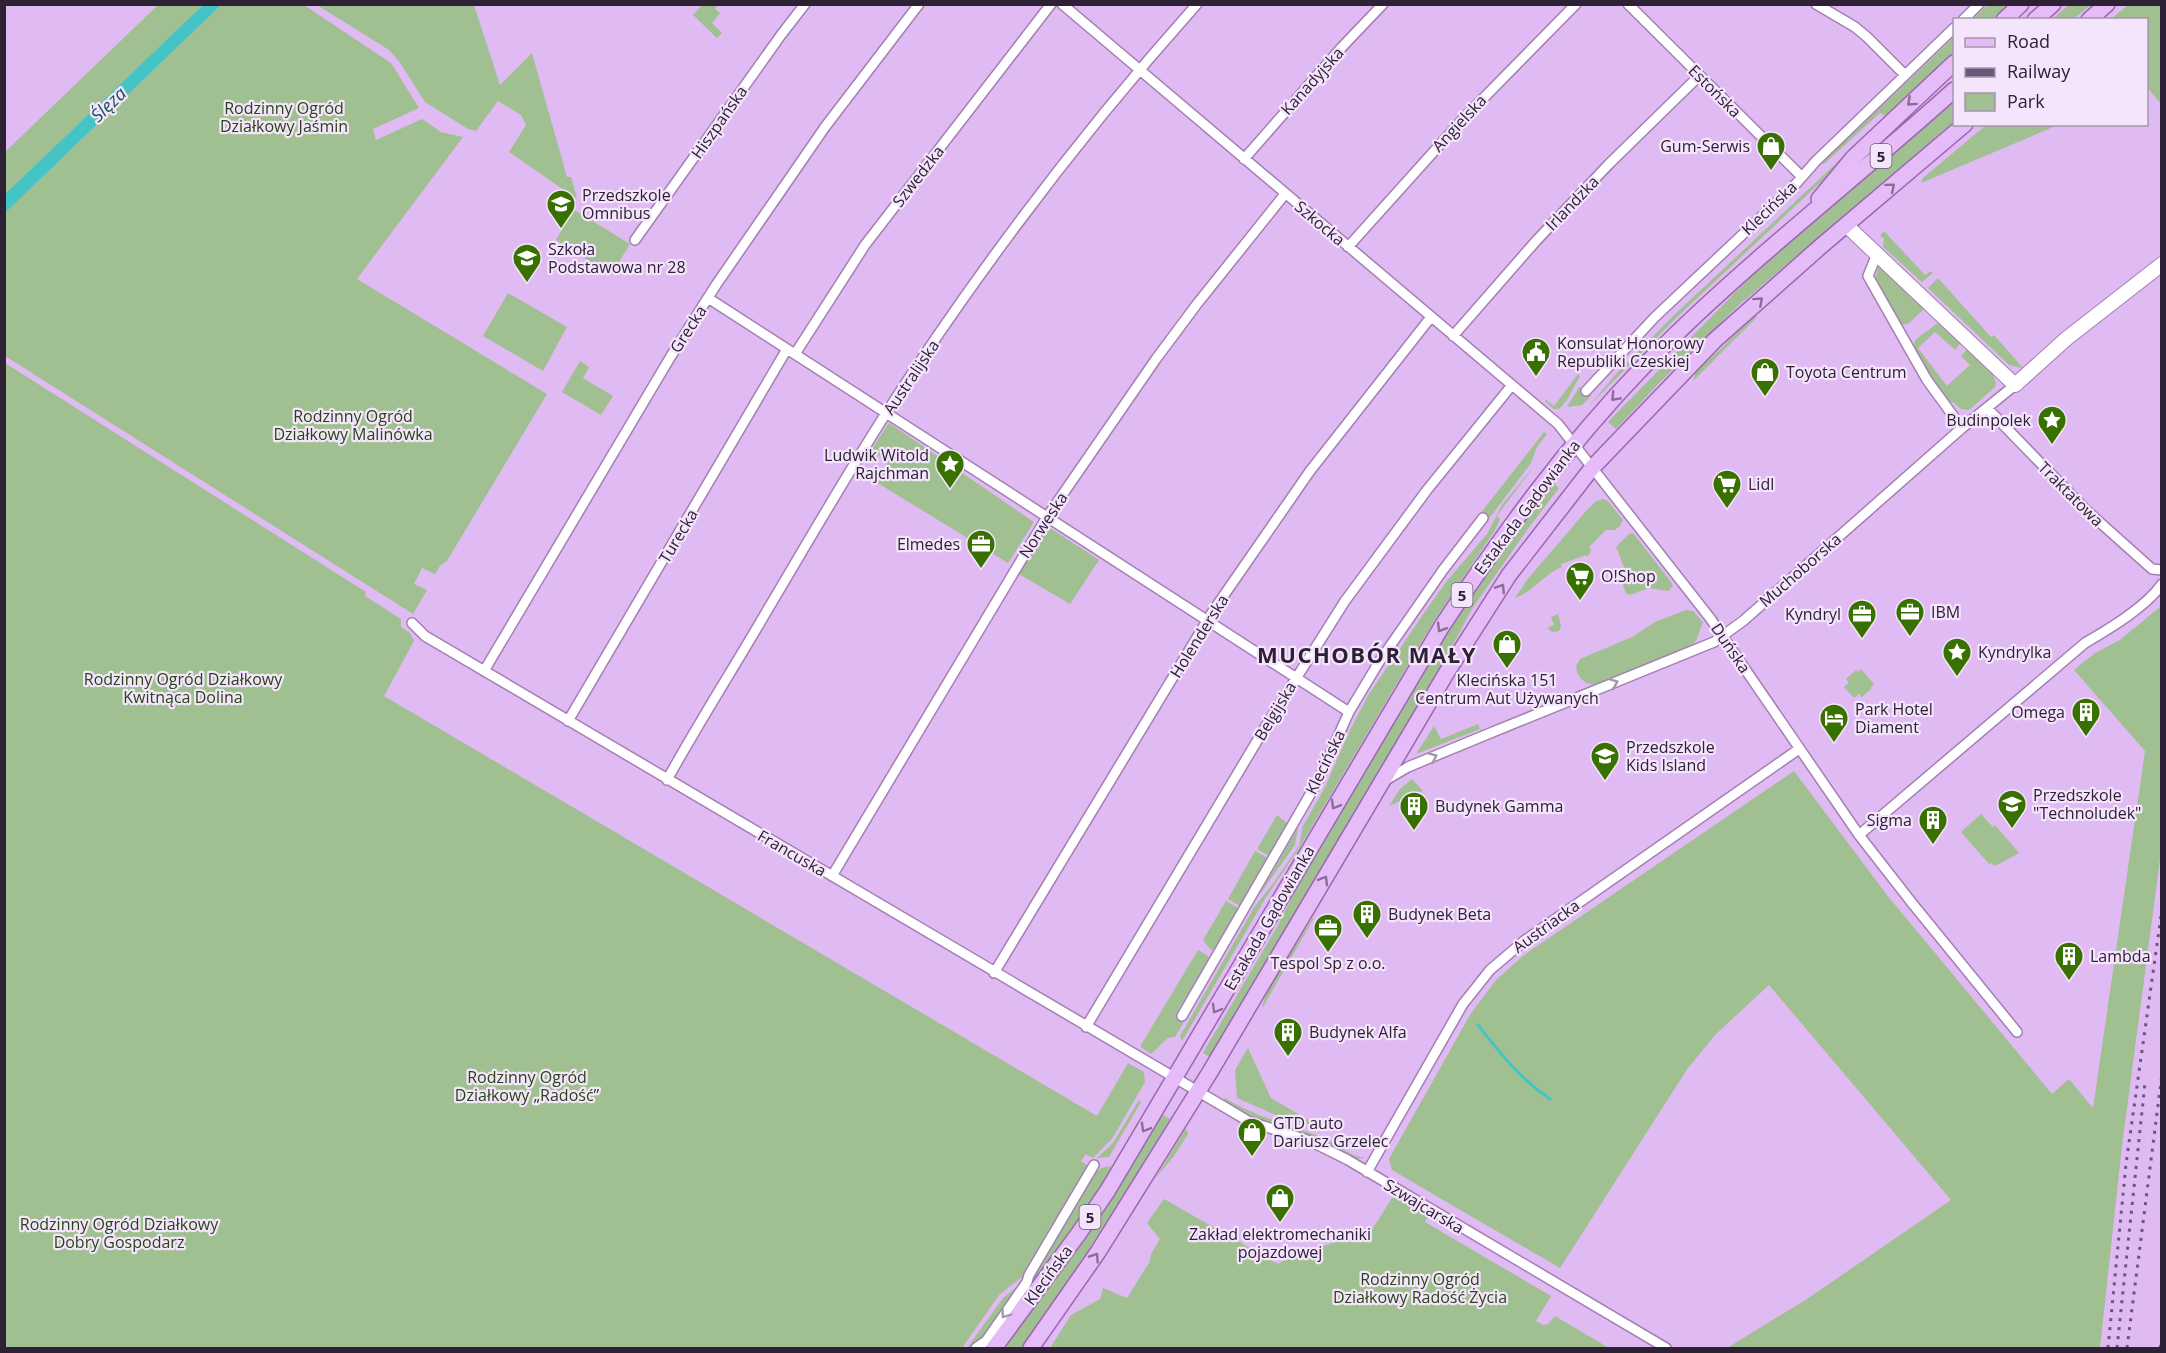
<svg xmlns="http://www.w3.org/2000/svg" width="2166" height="1353" viewBox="0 0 2166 1353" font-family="'Open Sans',sans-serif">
<rect width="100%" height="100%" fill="#e0baf2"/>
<path fill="#a1c091" d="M158,5H203L5,194V152Z
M221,5H304L391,63L419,108L373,129L376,140L422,119L441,132L463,137L357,279L547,394L447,561L440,566L435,574L422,568L414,584L427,590L413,614L5,356V213Z
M317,5H474L500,85L532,53L567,177H571L577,199L509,152L526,125L521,115L498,101L476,131L468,129L425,102L399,61L389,50Z
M702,5H718L715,9L720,13L712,23L722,33L717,38L693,15Z
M1987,5H2014L1997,19L1972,20Z
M2069,5H2091L2073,19H2052Z
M2128,5H2161V104L2147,87L2146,20L2111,19Z
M1954,37V57L1886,116L1880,113L1824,164L1822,163Z
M1954,101V122L1740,304L1660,382L1616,429L1608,422L1761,266Z
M1986,125H2058L1921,183L1923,178Z
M1876,126L1839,165L1675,319L1589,406L1616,374L1672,317Z
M573,209L630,244L611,275L556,240Z
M1884,231L1925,275L1931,271L1933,273L1922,282L1883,247L1884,238L1880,236Z
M1879,266L1924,307L1923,310L1908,324H1901L1898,321L1875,279Z
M1938,278L1991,337L1994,335L2023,368L2009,365L1928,288Z
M508,293L567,327L543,371L483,336Z
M1756,315L1757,317L1693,381L1695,373Z
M1939,322L1962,341L1955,350L1935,332L1918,348L1947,386L1970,365L1961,356L1969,347L1994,371L1992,373L1996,383L1995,387L1969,410L1961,409L1953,402L1950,404L1913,349L1915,340Z
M580,361L589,367L583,378L613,396L601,415L562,392Z
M5,363L366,592L365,596L401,619V627L410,633L414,641L384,696L1097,1116L1128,1063L1144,1072L1145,1082L1112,1139L1093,1158L1086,1154L1081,1161L1088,1166L1022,1277L999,1295L962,1348H5Z
M1578,374L1580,376L1567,400L1559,409H1554L1545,401V399L1554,406Z
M1579,387L1591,396L1582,405L1567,407Z
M889,423L1034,522L1008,563L876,482L888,462L871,450Z
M1544,432L1547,434L1537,447L1531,463L1488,520L1480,514Z
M1535,465L1499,513L1497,517L1500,519L1495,530L1434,621L1298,850L1265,899L1182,1041L1180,1036L1255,906L1272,885L1299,846L1303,826L1325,787L1351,728L1369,694L1422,616L1446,582L1487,534L1502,505Z
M1551,481L1559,488L1527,530L1472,609L1436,677L1211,1058L1203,1053L1277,927L1309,863L1442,637Z
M1603,499L1608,501L1623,520L1620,526L1615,530H1606L1589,547L1591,551L1589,555L1587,557L1586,555L1561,564L1562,567C1544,574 1533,592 1515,598L1527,580L1586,511L1595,502Z
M1050,528L1099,560L1070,604L1019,574L1043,536Z
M1633,533L1671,582L1673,586L1668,591L1649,588L1630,595L1626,593L1619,576L1626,572L1616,547L1629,534Z
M2161,606V852L2122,1146L2100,1348H1727L1807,1299L1951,1200L1769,985L1716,1034L1688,1068L1560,1268L1392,1170L1389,1159L1471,1013L1497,979L1524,955L1794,771L1887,895L2052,1094L2069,1079L2093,1108L2145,751L2074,670L2095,653L2120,640Z
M1686,610L1693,611L1703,622L1696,641L1694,642L1695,645L1597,685C1585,685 1577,678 1576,666L1580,659L1632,637L1655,622Z
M1558,614L1561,626L1559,631L1552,632L1547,628L1554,625L1551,617Z
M1861,669L1874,684L1871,687L1872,688L1862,697L1859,694L1854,698L1844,687L1849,683L1846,679L1856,670L1858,672Z
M1478,724L1480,729L1416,754L1434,726L1441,739Z
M1412,779L1423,791L1389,806L1400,789Z
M1981,814L1993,827L1995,825L2019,853L1995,866L1991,863L1989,864L1961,832Z
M1277,815L1288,824L1269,856L1257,849Z
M1298,828L1295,845L1260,894V893Z
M1255,851L1268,858L1240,906L1228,899Z
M1226,901L1238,908L1215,949L1211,950L1203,940Z
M1313,918H1314L1263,1007L1262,1006L1268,989Z
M1198,950L1208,956L1209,959L1176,1014L1185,1020L1175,1037L1168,1038L1151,1054L1141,1047V1045Z
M1248,1048L1271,1098L1322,1128L1280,1117L1237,1098L1235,1070Z
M1225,1098C1258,1119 1296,1125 1330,1141C1342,1147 1355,1160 1369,1157L1356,1159L1317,1139L1258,1119L1223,1100Z
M1139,1100L1141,1102L1109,1157L1097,1158L1113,1143Z
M1162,1114L1170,1119L1127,1190L1053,1305L1022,1348H1003Z
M1186,1128L1188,1134L1174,1156L1155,1179Z
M1111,1166C1102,1190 1085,1211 1070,1233C1043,1272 1014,1310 986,1348H981L1036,1272L1095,1173L1101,1168Z
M1397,1197L1428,1216L1425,1222L1551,1296L1536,1321L1543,1325L1548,1324L1555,1316L1609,1348H1050L1071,1315L1100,1299L1103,1288L1127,1298L1150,1261L1151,1254L1160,1239L1147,1223L1164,1199L1278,1264L1288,1258L1362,1233H1370L1392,1198Z
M1025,1280L981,1342L971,1348H967L1003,1298Z"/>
<path fill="#44c4c4" d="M203,5H221L5,213V194Z"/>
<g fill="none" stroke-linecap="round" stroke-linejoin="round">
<path stroke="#44c4c4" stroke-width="3" d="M1478,1025C1500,1053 1520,1079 1550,1099"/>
<g stroke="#a37fb4" stroke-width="12">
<path id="minor" d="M1062,4L1558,424L1710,618L1859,835L1912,903L2017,1032
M1628,4L1802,177
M1816,4L1855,27L1867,37L1905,75
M1963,20L1979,4
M1244,159L1342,47L1383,4
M635,240L781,35L805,4
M1348,247L1463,119L1576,4
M1877,254L1868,276L1927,380L1962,428
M708,298L1349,712
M1453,336L1536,241L1609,164L1699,76
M795,354L865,245L1051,4
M1586,391L1655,317L1794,186L1816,161L1954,28
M1987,408L2086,510L2152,569L2162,570
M412,623L425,636L1233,1112L1248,1121L1310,1141L1348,1160L1666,1348
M484,671L671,356L716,285L825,127L919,4
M568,721L787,349
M667,780C699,722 735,666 768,609C806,545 843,481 883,418C976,273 1082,133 1197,4
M1386,780L1408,767L1483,736L1714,642L1743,621L1962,428L2015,385
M1859,835L2085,643C2109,629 2146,607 2162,584
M832,876L1047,517L1156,359L1197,304L1285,194
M994,973L1213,611L1310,471L1431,317
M1182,1016L1319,779L1349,712L1379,662L1443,570L1483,518
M1086,1027L1266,726L1345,601L1427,490L1512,385
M1367,1172L1463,1004L1490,970L1524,941L1799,749
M976,1348L986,1341L1027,1282L1029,1275L1094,1165"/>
</g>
<g stroke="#a37fb4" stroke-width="16">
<path id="secondary" d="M1846,225L2015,385L2066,339L2162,264"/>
</g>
<g stroke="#9a67b0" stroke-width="18">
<path id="primary" d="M2004,20L2021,4
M2035,20L2053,4
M2089,20L2107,4
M1819,199L1853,158L1954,63
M994,1348L1079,1233L1108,1190L1442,626C1502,535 1566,447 1642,368C1739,268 1851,183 1954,90
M1031,1348L1098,1252L1210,1072L1447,672L1509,575L1592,468L1715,340L1820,247L1965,124"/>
</g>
<use href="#minor" stroke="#fff" stroke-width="9"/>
<use href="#secondary" stroke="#fff" stroke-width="14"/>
<use href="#primary" stroke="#e5bbf8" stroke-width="15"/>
<path stroke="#6d5778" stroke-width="3" stroke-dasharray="3 6" stroke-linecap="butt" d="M2108,1348L2126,1164L2162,909
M2117,1348L2145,1083
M2127,1348L2162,1074
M2160,1348L2162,1341"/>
</g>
<defs><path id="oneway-chevron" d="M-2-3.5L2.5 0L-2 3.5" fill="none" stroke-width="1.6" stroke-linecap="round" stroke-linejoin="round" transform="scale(1.5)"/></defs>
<g stroke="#8a6e96">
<use href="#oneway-chevron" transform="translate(1911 102) rotate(138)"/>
<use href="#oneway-chevron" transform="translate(1891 187) rotate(-40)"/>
<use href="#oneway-chevron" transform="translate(1759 301) rotate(-42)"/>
<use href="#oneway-chevron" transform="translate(1615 397) rotate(133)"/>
<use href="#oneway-chevron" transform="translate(1501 588) rotate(-57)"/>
<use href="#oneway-chevron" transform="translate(1441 628) rotate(122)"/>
<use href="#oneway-chevron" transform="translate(1335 805) rotate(120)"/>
<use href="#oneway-chevron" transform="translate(1324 880) rotate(-60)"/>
<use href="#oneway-chevron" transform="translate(1216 1009) rotate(120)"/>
<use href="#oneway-chevron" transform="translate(1145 1128) rotate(120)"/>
<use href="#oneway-chevron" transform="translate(1095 1257) rotate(-56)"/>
</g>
<g stroke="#a19ba4">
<use href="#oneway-chevron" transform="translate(1614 683) rotate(-21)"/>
<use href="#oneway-chevron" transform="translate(1433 757) rotate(-23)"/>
<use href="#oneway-chevron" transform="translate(1005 1314) rotate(125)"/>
</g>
<defs>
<g id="shop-pin" transform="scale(1.5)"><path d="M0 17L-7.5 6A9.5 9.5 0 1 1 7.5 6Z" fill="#387100" stroke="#f4e5fc"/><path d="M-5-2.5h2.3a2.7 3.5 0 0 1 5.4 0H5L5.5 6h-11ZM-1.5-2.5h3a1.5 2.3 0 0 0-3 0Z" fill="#fff"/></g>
<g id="school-pin" transform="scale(1.5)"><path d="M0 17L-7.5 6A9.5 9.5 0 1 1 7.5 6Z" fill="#387100" stroke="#f4e5fc"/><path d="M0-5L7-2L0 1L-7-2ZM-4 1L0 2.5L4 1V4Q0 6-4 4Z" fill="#fff"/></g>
<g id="civic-pin" transform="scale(1.5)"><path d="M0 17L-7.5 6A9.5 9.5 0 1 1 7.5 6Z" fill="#387100" stroke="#f4e5fc"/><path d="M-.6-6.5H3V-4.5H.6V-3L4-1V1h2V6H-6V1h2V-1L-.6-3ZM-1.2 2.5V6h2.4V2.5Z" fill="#fff"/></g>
<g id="sight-pin" transform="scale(1.5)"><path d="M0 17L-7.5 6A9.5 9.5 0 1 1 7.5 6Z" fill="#387100" stroke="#f4e5fc"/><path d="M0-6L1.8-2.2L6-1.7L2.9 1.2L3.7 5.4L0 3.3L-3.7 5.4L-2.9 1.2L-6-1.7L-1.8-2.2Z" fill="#fff"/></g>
<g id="supermarket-pin" transform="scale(1.5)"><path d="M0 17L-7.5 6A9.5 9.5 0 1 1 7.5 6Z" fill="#387100" stroke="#f4e5fc"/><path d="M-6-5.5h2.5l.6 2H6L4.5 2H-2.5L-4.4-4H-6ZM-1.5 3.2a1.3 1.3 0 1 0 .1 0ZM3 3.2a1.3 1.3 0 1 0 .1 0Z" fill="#fff"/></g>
<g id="office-pin" transform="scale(1.5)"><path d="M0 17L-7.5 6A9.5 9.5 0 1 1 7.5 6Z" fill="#387100" stroke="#f4e5fc"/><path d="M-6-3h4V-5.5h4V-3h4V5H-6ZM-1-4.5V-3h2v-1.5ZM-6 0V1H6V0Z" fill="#fff"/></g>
<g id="building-pin" transform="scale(1.5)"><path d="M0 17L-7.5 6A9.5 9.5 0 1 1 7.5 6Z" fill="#387100" stroke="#f4e5fc"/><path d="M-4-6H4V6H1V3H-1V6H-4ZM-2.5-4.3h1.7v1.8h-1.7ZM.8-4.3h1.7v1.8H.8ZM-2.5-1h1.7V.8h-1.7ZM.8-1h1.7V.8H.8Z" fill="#fff"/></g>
<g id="hotel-pin" transform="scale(1.5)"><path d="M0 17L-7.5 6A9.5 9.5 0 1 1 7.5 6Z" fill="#387100" stroke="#f4e5fc"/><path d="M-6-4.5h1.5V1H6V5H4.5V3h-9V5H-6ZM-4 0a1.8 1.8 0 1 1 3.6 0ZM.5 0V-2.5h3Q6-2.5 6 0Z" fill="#fff"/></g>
</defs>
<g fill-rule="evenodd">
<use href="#shop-pin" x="1771" y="146"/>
<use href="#school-pin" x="561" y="204"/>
<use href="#school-pin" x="527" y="258"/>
<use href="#civic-pin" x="1536" y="352"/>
<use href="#shop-pin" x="1765" y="372"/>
<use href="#sight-pin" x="2052" y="420"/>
<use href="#sight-pin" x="950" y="464"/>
<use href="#supermarket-pin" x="1727" y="484"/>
<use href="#office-pin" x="981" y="544"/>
<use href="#supermarket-pin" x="1580" y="576"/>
<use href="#office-pin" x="1910" y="612"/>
<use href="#office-pin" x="1862" y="614"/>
<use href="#shop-pin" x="1507" y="644"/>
<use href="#sight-pin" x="1957" y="652"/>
<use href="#building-pin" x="2086" y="712"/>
<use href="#hotel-pin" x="1834" y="718"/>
<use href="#school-pin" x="1605" y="756"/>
<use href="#school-pin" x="2012" y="804"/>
<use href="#building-pin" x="1414" y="806"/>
<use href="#building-pin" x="1933" y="820"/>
<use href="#building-pin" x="1367" y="914"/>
<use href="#office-pin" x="1328" y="928"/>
<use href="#building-pin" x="2069" y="956"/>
<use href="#building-pin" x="1288" y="1032"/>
<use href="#shop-pin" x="1252" y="1132"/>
<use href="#shop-pin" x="1280" y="1198"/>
</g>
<g text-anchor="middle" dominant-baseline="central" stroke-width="4.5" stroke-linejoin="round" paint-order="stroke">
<g fill="#f4e5fc" stroke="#695b71" stroke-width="1.5">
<rect x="1870.5" y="144" width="21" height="24" rx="4.5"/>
<rect x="1451.5" y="583" width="21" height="24" rx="4.5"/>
<rect x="1079.5" y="1205" width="21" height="24" rx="4.5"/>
</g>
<g font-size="15" font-weight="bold" fill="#2e2035">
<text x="1881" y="156">5</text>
<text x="1462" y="595">5</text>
<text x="1090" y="1217">5</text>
</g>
<g font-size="16" fill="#2e2035" stroke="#f4e5fc">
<text transform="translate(1312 81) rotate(-48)">Kanadyjska</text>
<text transform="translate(1715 91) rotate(45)">Estońska</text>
<text transform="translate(719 122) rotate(-55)">Hiszpańska</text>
<text transform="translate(1459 123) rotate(-47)">Angielska</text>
<text transform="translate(918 176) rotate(-52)">Szwedzka</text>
<text transform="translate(1572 203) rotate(-46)">Irlandzka</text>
<text transform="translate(1769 208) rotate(-44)">Klecińska</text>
<text transform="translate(1320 223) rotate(40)">Szkocka</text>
<text transform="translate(688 329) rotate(-57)">Grecka</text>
<text transform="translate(911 377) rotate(-56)">Australijska</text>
<text transform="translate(2071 494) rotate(45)">Traktatowa</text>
<text transform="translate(1527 507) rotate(-53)">Estakada Gądowianka</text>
<text transform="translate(1043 525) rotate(-57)">Norweska</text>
<text transform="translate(678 536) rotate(-59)">Turecka</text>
<text transform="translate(1800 570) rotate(-41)">Muchoborska</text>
<text transform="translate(1199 636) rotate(-58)">Holenderska</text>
<text transform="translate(1731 648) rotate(56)">Duńska</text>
<text transform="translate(1275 711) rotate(-59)">Belgijska</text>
<text transform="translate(1325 762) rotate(-64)">Klecińska</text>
<text transform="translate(792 853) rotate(30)">Francuska</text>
<text transform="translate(1269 918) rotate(-60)">Estakada Gądowianka</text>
<text transform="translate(1546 926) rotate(-36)">Austriacka</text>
<text transform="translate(1424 1206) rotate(31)">Szwajcarska</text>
<text transform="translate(1048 1275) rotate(-54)">Klecińska</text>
</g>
<g font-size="16" fill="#274514" stroke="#f4e5fc">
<text x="284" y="108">Rodzinny Ogród<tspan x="284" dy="18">Działkowy Jaśmin</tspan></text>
<text x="353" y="416">Rodzinny Ogród<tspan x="353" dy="18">Działkowy Malinówka</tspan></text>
<text x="183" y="679">Rodzinny Ogród Działkowy<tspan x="183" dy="18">Kwitnąca Dolina</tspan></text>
<text x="527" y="1077">Rodzinny Ogród<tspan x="527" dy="18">Działkowy „Radość”</tspan></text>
<text x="119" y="1224">Rodzinny Ogród Działkowy<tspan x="119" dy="18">Dobry Gospodarz</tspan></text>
<text x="1420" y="1279">Rodzinny Ogród<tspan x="1420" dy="18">Działkowy Radość Życia</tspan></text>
</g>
<g font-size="16" fill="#2e2035" stroke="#f4e5fc" text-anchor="start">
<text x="1750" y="146" text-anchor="end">Gum-Serwis</text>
<text x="582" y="195">Przedszkole<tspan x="582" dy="18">Omnibus</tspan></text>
<text x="548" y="249">Szkoła<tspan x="548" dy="18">Podstawowa nr 28</tspan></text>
<text x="1557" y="343">Konsulat Honorowy<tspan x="1557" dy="18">Republiki Czeskiej</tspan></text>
<text x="1786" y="372">Toyota Centrum</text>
<text x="2031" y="420" text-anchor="end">Budinpolek</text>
<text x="929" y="455" text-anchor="end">Ludwik Witold<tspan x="929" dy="18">Rajchman</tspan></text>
<text x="1748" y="484">Lidl</text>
<text x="960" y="544" text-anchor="end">Elmedes</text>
<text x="1601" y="576">O!Shop</text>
<text x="1931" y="612">IBM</text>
<text x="1841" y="614" text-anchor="end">Kyndryl</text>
<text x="1978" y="652">Kyndrylka</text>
<text x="1507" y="680" text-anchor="middle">Klecińska 151<tspan x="1507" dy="18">Centrum Aut Używanych</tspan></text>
<text x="1855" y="709">Park Hotel<tspan x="1855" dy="18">Diament</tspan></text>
<text x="2065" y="712" text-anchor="end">Omega</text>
<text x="1626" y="747">Przedszkole<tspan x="1626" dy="18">Kids Island</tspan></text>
<text x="2033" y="795">Przedszkole<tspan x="2033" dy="18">"Technoludek"</tspan></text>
<text x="1435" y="806">Budynek Gamma</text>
<text x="1912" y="820" text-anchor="end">Sigma</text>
<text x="1388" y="914">Budynek Beta</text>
<text x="2090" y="956">Lambda</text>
<text x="1328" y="963" text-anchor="middle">Tespol Sp z o.o.</text>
<text x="1309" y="1032">Budynek Alfa</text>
<text x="1273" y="1123">GTD auto<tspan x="1273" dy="18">Dariusz Grzelec</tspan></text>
<text x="1280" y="1234" text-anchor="middle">Zakład elektromechaniki<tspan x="1280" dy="18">pojazdowej</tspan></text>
</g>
<g font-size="18" font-style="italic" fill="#1b5151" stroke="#f4e5fc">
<text transform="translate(108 104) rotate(-44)">Ślęza</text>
</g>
<g font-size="22" font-weight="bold" letter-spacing="1.5" fill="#2e2035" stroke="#f4e5fc">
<text x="1367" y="654">MUCHOBÓR MAŁY</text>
</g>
</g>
<rect width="2166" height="1353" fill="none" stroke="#2e2035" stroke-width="12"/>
<rect x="1953" y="18" width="195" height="108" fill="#f4e5fc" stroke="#a596ac" stroke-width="1.5"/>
<rect x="1965" y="38" width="30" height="9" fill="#e5bbf8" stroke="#a596ac" stroke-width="1.5"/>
<text x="2007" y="48" font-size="18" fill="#2e2035">Road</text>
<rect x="1965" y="68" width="30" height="9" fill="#6d5778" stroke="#a596ac" stroke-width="1.5"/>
<text x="2007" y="78" font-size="18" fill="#2e2035">Railway</text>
<rect x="1965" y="93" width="30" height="18" fill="#a1c091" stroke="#a596ac" stroke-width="1.5"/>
<text x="2007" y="108" font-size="18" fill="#2e2035">Park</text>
</svg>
